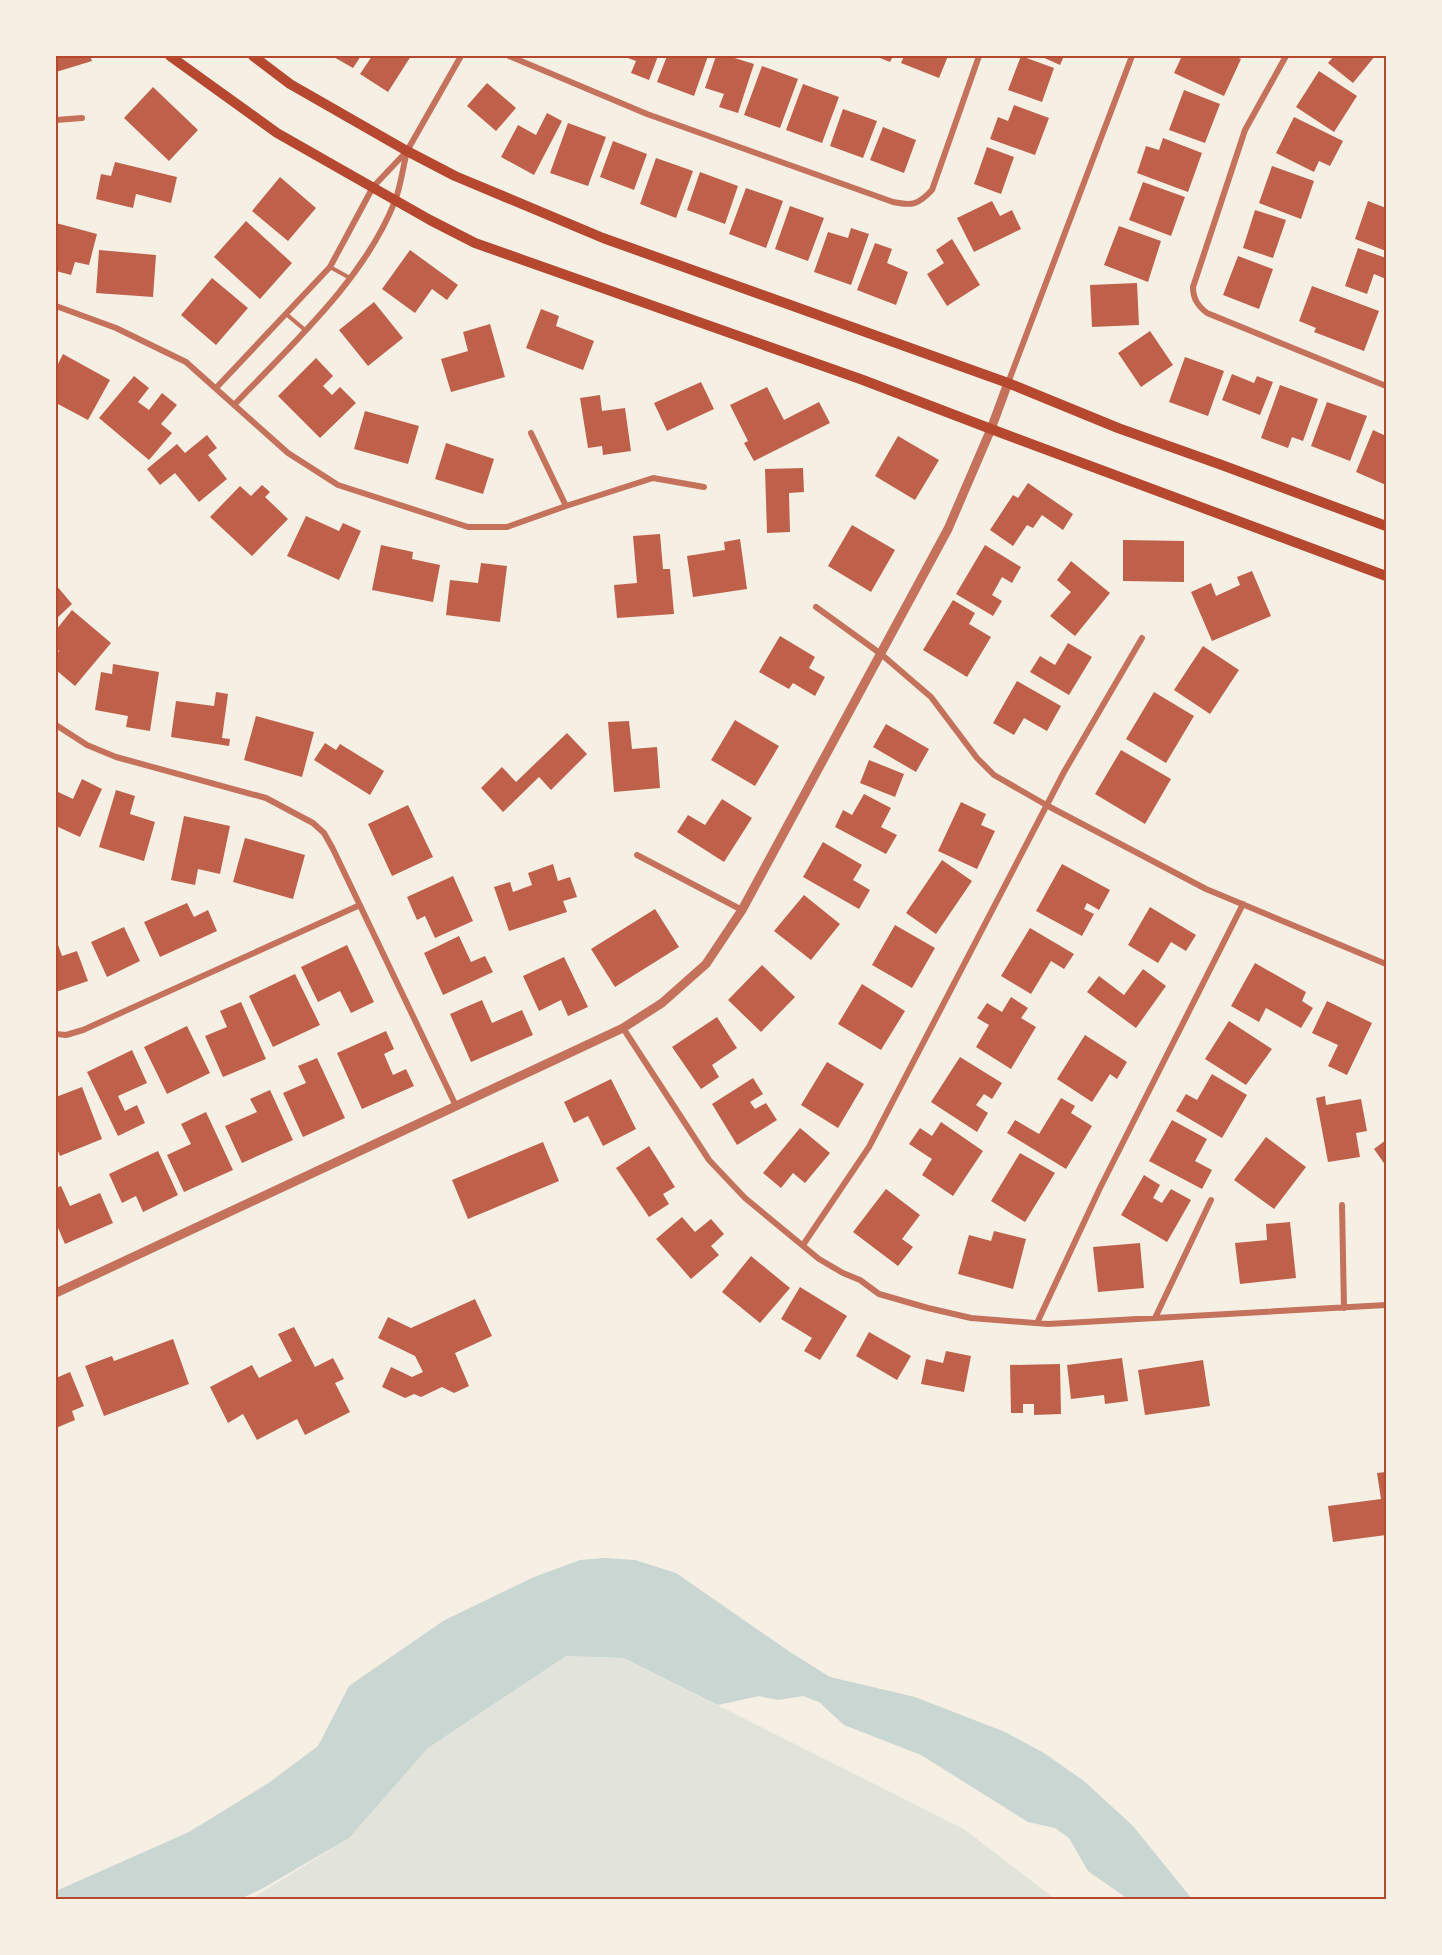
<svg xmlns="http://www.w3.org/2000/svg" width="1442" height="1955" viewBox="0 0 1442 1955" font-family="Barlow,sans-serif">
<rect width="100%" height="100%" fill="#f6efe4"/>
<path fill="#e2e4dc" d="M566,1656L624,1658L964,1829L1055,1899L249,1900L349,1838L428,1748Z"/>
<path fill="#c9d6d2" d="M604,1558L635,1560L676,1573L790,1652L830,1677L915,1697L1005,1732L1044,1753L1084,1781L1133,1826L1192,1899H1128L1088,1871L1069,1838L1055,1828L1028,1822L921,1755L844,1725L819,1702L803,1696L778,1700L759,1696L718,1705L624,1658L566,1656L428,1748L349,1838L260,1890L237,1900L56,1899V1891L189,1832L270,1782L318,1746L349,1686L443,1621L534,1577L580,1560Z"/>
<path fill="#bf614a" d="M56,56H90L92,61L56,72Z
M332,56H361L353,68Z
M372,56H411L388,92L360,74Z
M622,56H658L649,80L631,73L636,61Z
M667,56H708L694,96L657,82Z
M716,56H728L754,64L738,113L719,107L724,94L705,88Z
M875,56H893L890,62Z
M904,56H948L939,78L901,63Z
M1021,56L1054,68L1042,102L1008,90Z
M1040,56H1064L1060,65Z
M1182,56H1233L1241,59L1224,96L1174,73Z
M1334,56H1375L1353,83L1328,63Z
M762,66L798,79L780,128L744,115Z
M1319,71L1357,96L1334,132L1296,107Z
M487,83L516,108L496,131L467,106Z
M803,84L839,97L822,143L786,130Z
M153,87L198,130L169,161L124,118Z
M1184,90L1220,104L1205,143L1169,130Z
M1014,105L1049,118L1035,155L990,139L998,117L1008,121Z
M843,109L877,121L863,158L830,146Z
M547,113L562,121L534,175L501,157L518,125L536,135Z
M1294,117L1343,141L1330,166L1319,161L1314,172L1276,153Z
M568,123L606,137L588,186L550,173Z
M883,127L916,140L904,173L870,160Z
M1163,138L1202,153L1188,192L1137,173L1146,146L1159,150Z
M613,141L647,154L634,190L600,177Z
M987,147L1014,157L1001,194L974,184Z
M656,158L693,171L676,218L640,204Z
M115,162L177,177L171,203L136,194L133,208L96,199L101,174L111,176Z
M1272,166L1314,181L1301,219L1259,203Z
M700,172L738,186L725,224L687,210Z
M280,177L316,208L288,241L252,211Z
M1143,182L1185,197L1171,236L1129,220Z
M746,188L783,201L766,248L729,234Z
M992,201L1000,216L1012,210L1021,229L974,252L957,218Z
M1368,201L1386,208V251L1355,239Z
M790,206L824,218L808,261L775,249Z
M1255,210L1286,220L1273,258L1243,248Z
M246,221L292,263L260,299L214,257Z
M56,223L97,234L89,265L75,262L71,275L56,271Z
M1119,226L1161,241L1148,282L1104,265Z
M851,228L869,234L851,285L814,272L828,232L848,238Z
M952,239L980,285L947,306L927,274L944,263L936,250Z
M875,243L892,249L887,263L908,272L896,305L857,290Z
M1358,248L1386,258V279L1374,274L1367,294L1345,286Z
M99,250L156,255L153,297L96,293Z
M410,250L458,285L447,300L432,289L415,313L382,289Z
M1238,256L1273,269L1259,309L1223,295Z
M212,278L248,308L216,345L181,315Z
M1137,283L1139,325L1092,327L1090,285Z
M1312,286L1379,311L1364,351L1314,332L1316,328L1299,321Z
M374,302L403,338L368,366L339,330Z
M541,309L559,316L556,326L594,341L583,370L526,348Z
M490,324L505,377L451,392L441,359L468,351L463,332Z
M1150,331L1173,365L1141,387L1118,353Z
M63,354L110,380L88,420L56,403V391L57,387L56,386V368Z
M1185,357L1224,371L1208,416L1169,402Z
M316,358L333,376L323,386L332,395L340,387L356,403L320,438L278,396Z
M1232,374L1254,383L1257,376L1273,382L1260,415L1222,400Z
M134,376L149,388L138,402L149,410L162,393L177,405L161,424L172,433L149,460L99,418Z
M701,382L714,409L667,431L654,403Z
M1280,385L1318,399L1303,441L1292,437L1288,448L1261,438Z
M767,387L784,420L819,402L830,423L754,461L744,443L748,441L730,405Z
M600,395L602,411L625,408L631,451L603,455L602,446L588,448L580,398Z
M1327,402L1367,416L1350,461L1311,446Z
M365,411L419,426L408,464L354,449Z
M1373,430L1386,436V485L1356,472Z
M207,435L217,448L208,455L227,479L199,502L175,473L160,485L147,469L177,444L185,453Z
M898,436L939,460L915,500L875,476Z
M446,443L494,459L483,494L435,479Z
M803,468L804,492L789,493L790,532L767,533L765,469Z
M1028,483L1073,514L1063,530L1042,515L1033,528L1027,525L1013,546L990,530L1013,495L1018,498Z
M262,485L270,492L265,497L288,519L252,556L210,517L240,486L251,496Z
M306,516L339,531L343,523L361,531L339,580L287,556Z
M852,525L895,550L871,592L828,566Z
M660,534L663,569H670L674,614L617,618L614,585L637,583L633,536Z
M740,539L747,589L693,597L687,556L725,550L724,542Z
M1123,540L1184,541V582L1123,581Z
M381,545L413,552L412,559L440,565L433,602L372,590Z
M985,545L1021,567L1012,583L1002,577L992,595L1002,601L993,616L956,594Z
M1071,561L1110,593L1075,636L1050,616L1071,592L1057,580Z
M481,563L507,566L500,622L446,615L450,580L478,583Z
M1252,571L1271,616L1212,641L1191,592L1211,583L1216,596L1240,585L1237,577Z
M56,585L72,604L56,619Z
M953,600L975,613L969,624L991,637L967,677L923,650Z
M72,610L111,643L75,686L56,670V655L59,651L56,648V630Z
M780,636L815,657L809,668L825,677L815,696L793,683L789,689L759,672Z
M1068,643L1092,657L1069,695L1030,672L1040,656L1055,665Z
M1203,646L1239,670L1210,714L1174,690Z
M113,664L159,672L150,731L126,727L128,716L95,710L101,672L112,674Z
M1017,681L1061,706L1047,731L1024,718L1014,735L993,723Z
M216,692L228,694L222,738L230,739L229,746L171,737L176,701L214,706Z
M1154,692L1194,716L1166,763L1126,739Z
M256,716L314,732L302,777L244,760Z
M735,720L779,746L755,786L711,760Z
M629,721L632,749L657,747L660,788L614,792L608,722Z
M886,724L929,749L916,772L873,747Z
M567,733L587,754L551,790L539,777L503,812L481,788L502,767L516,782Z
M325,743L336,750L340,744L384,771L370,795L314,760Z
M1121,750L1171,779L1145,824L1095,794Z
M869,760L904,774L895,797L860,783Z
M82,779L102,789L80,837L56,826V791L73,799Z
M116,790L135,796L130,814L155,822L144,861L99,847Z
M864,794L891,808L881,827L897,835L886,854L835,827L843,810L852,815Z
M722,799L752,818L724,862L677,832L688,815L705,825Z
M961,802L986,814L981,825L995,831L977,869L938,851Z
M408,805L433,857L392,876L368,824Z
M184,816L230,826L220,874L198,869L195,885L171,880Z
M245,838L305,855L293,899L233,882Z
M823,842L862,865L853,880L870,890L859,909L803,877Z
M942,860L972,881L936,934L906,913Z
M553,864L558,881L570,877L577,897L563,901L567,912L509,931L494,887L510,882L513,892L532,885L528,873Z
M1062,864L1110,890L1099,910L1087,903L1084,909L1094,914L1082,936L1036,911Z
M453,876L473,921L435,938L425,916L417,920L407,897Z
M804,895L840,924L811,960L774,931Z
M187,903L194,917L208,910L217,931L160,957L144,922Z
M1150,907L1196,935L1186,951L1171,942L1158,963L1128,945Z
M655,909L679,947L615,987L591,949Z
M895,925L935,948L912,988L872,965Z
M124,927L140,961L107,977L91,942Z
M1030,928L1074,954L1064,969L1051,961L1031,994L1001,976Z
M459,936L471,962L485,956L493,972L443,995L424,953Z
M56,939L62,956L77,951L88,981L56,992Z
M347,945L374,1002L351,1013L340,991L318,1002L301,967Z
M564,957L588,1007L568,1016L561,1000L539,1011L523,976Z
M1255,963L1306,992L1302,1001L1313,1008L1301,1028L1266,1008L1259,1022L1231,1006Z
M762,965L795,997L761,1032L728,1000Z
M1143,969L1166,986L1136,1028L1087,992L1099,976L1124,995Z
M295,974L320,1025L273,1047L249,996Z
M862,984L905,1011L881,1050L838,1024Z
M1011,997L1028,1008L1021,1018L1036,1027L1011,1069L976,1047L989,1025L977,1018L987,1003L1002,1012Z
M482,1000L492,1023L522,1010L533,1035L471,1062L450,1014Z
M1327,1001L1372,1023L1347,1075L1328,1066L1338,1045L1312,1033Z
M241,1002L266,1059L223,1077L205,1036L227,1027L220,1011Z
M717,1017L737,1048L712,1065L719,1077L701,1089L672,1047Z
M1229,1021L1272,1049L1246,1085L1205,1059Z
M187,1026L210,1073L167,1094L144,1047Z
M386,1031L394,1049L384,1054L393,1075L406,1069L414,1086L362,1109L337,1053Z
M1085,1035L1127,1062L1117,1079L1110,1074L1092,1102L1057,1079Z
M132,1050L147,1083L118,1096L125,1111L137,1105L145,1123L118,1136L87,1072Z
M960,1057L1002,1083L992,1099L984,1094L976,1105L988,1113L977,1132L931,1102Z
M317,1058L345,1118L303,1137L283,1093L306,1083L298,1066Z
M827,1062L864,1084L838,1128L801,1105Z
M1212,1074L1247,1095L1222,1138L1176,1111L1186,1094L1197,1100Z
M753,1078L763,1094L750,1102L755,1109L766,1103L777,1120L737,1145L712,1104Z
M611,1079L636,1129L603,1146L588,1116L574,1123L564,1102Z
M82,1087L102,1139L60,1156L56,1146V1097Z
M270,1090L293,1140L242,1163L225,1126L257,1112L250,1099Z
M1325,1096L1326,1105L1361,1099L1367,1131L1356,1133L1360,1157L1328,1162L1316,1098Z
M1061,1098L1075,1106L1071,1113L1092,1126L1066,1169L1007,1133L1015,1120L1039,1134Z
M206,1112L233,1170L184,1192L167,1155L191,1144L181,1124Z
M1172,1120L1207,1139L1195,1161L1212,1170L1202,1189L1149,1161Z
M941,1122L983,1151L953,1196L922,1175L932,1159L909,1144L920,1128L932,1136Z
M800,1128L830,1153L805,1183L793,1173L781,1188L763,1173Z
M1266,1137L1306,1167L1274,1209L1234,1180Z
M1386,1140V1166L1374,1149Z
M543,1142L559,1181L468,1219L452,1180Z
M649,1146L675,1187L663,1194L669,1204L649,1217L616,1168Z
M158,1151L178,1195L143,1212L136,1196L122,1203L109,1174Z
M1020,1153L1055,1173L1025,1222L991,1201Z
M1144,1175L1160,1185L1153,1198L1162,1203L1171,1189L1191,1200L1167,1242L1121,1215Z
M61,1186L70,1206L100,1193L113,1223L65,1244L56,1223V1188Z
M886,1189L920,1215L902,1239L913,1247L898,1266L853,1232Z
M682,1217L695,1232L711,1219L724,1234L711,1246L719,1255L691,1279L656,1239Z
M1290,1222L1296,1278L1240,1284L1235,1243L1267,1240L1266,1224Z
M994,1231L1026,1239L1013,1289L958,1274L969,1235L991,1241Z
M1140,1243L1144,1288L1098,1292L1093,1247Z
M751,1256L790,1288L760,1323L722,1292Z
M800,1287L847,1316L820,1360L804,1351L812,1338L781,1319Z
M475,1299L492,1336L455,1353L469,1386L454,1393L442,1387L421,1397L414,1394L405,1398L382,1387L391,1367L412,1377L423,1372L415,1356L378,1338L388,1317L411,1328Z
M294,1327L315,1367L333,1358L344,1379L335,1383L350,1412L305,1435L297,1419L257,1440L243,1414L228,1423L210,1387L252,1365L259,1378L292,1361L278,1334Z
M869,1332L911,1356L897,1380L856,1356Z
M173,1339L189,1384L104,1416L85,1366L112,1356L114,1361Z
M946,1351L971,1356L964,1392L921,1384L926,1359L943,1363Z
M1122,1358L1128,1401L1105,1404L1104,1395L1071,1399L1067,1365Z
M1203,1360L1210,1406L1145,1415L1138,1370Z
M1060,1364L1061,1414L1034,1415V1404H1023V1413H1011L1010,1365Z
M70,1372L84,1406L72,1411L75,1420L56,1428V1378Z
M1386,1472V1535L1333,1542L1328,1506L1381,1499L1377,1473Z"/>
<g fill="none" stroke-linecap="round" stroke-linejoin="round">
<path stroke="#c5725c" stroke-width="4" d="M330,267L350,278
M286,314L305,330"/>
<path stroke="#c5725c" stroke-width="6" d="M509,56L647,114L893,202C912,206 918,205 932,190L979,56
M1286,56L1245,130L1193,287C1193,299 1198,306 1207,313L1386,386
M56,120L82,118
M56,306L116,328L186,362L288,453L338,485L468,527H507L566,506L653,478L704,487
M1008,383L1132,56
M216,388L330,267L373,187L407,151L461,56
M234,405C292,344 364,280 395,201C401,185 403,167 407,151
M531,433L566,506
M816,607L881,654L931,697L977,758L994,775L1048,806L1206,889L1386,964
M56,725L87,745L116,757L266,798L313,823L324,833L333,849L456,1106
M637,855L742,910
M623,1028L709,1160L745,1198L819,1259L843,1273L860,1280L879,1294L928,1308L971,1318L1048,1324L1386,1305
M56,1034L66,1035L83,1030L360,905
M1342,1205L1344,1308
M803,1245L869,1147L1064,772L1142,638
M1155,1318L1211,1200
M1037,1323L1100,1188L1243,904"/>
<path stroke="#c5725c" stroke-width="9" d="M56,1293L623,1028L662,1003L706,964L742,910L948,529L991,429L1008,383"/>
<path stroke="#b5482f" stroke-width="10" d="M170,56L277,133L430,220L475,243L863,380L991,429L1386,576
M253,56L290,84L407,151L455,176L603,238L1008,383L1118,428L1219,464L1386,526"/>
</g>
<rect width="1442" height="1955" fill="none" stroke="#f6efe4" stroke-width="114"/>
<rect x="57" y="57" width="1328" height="1841" fill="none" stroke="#b5482f" stroke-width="2"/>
</svg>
